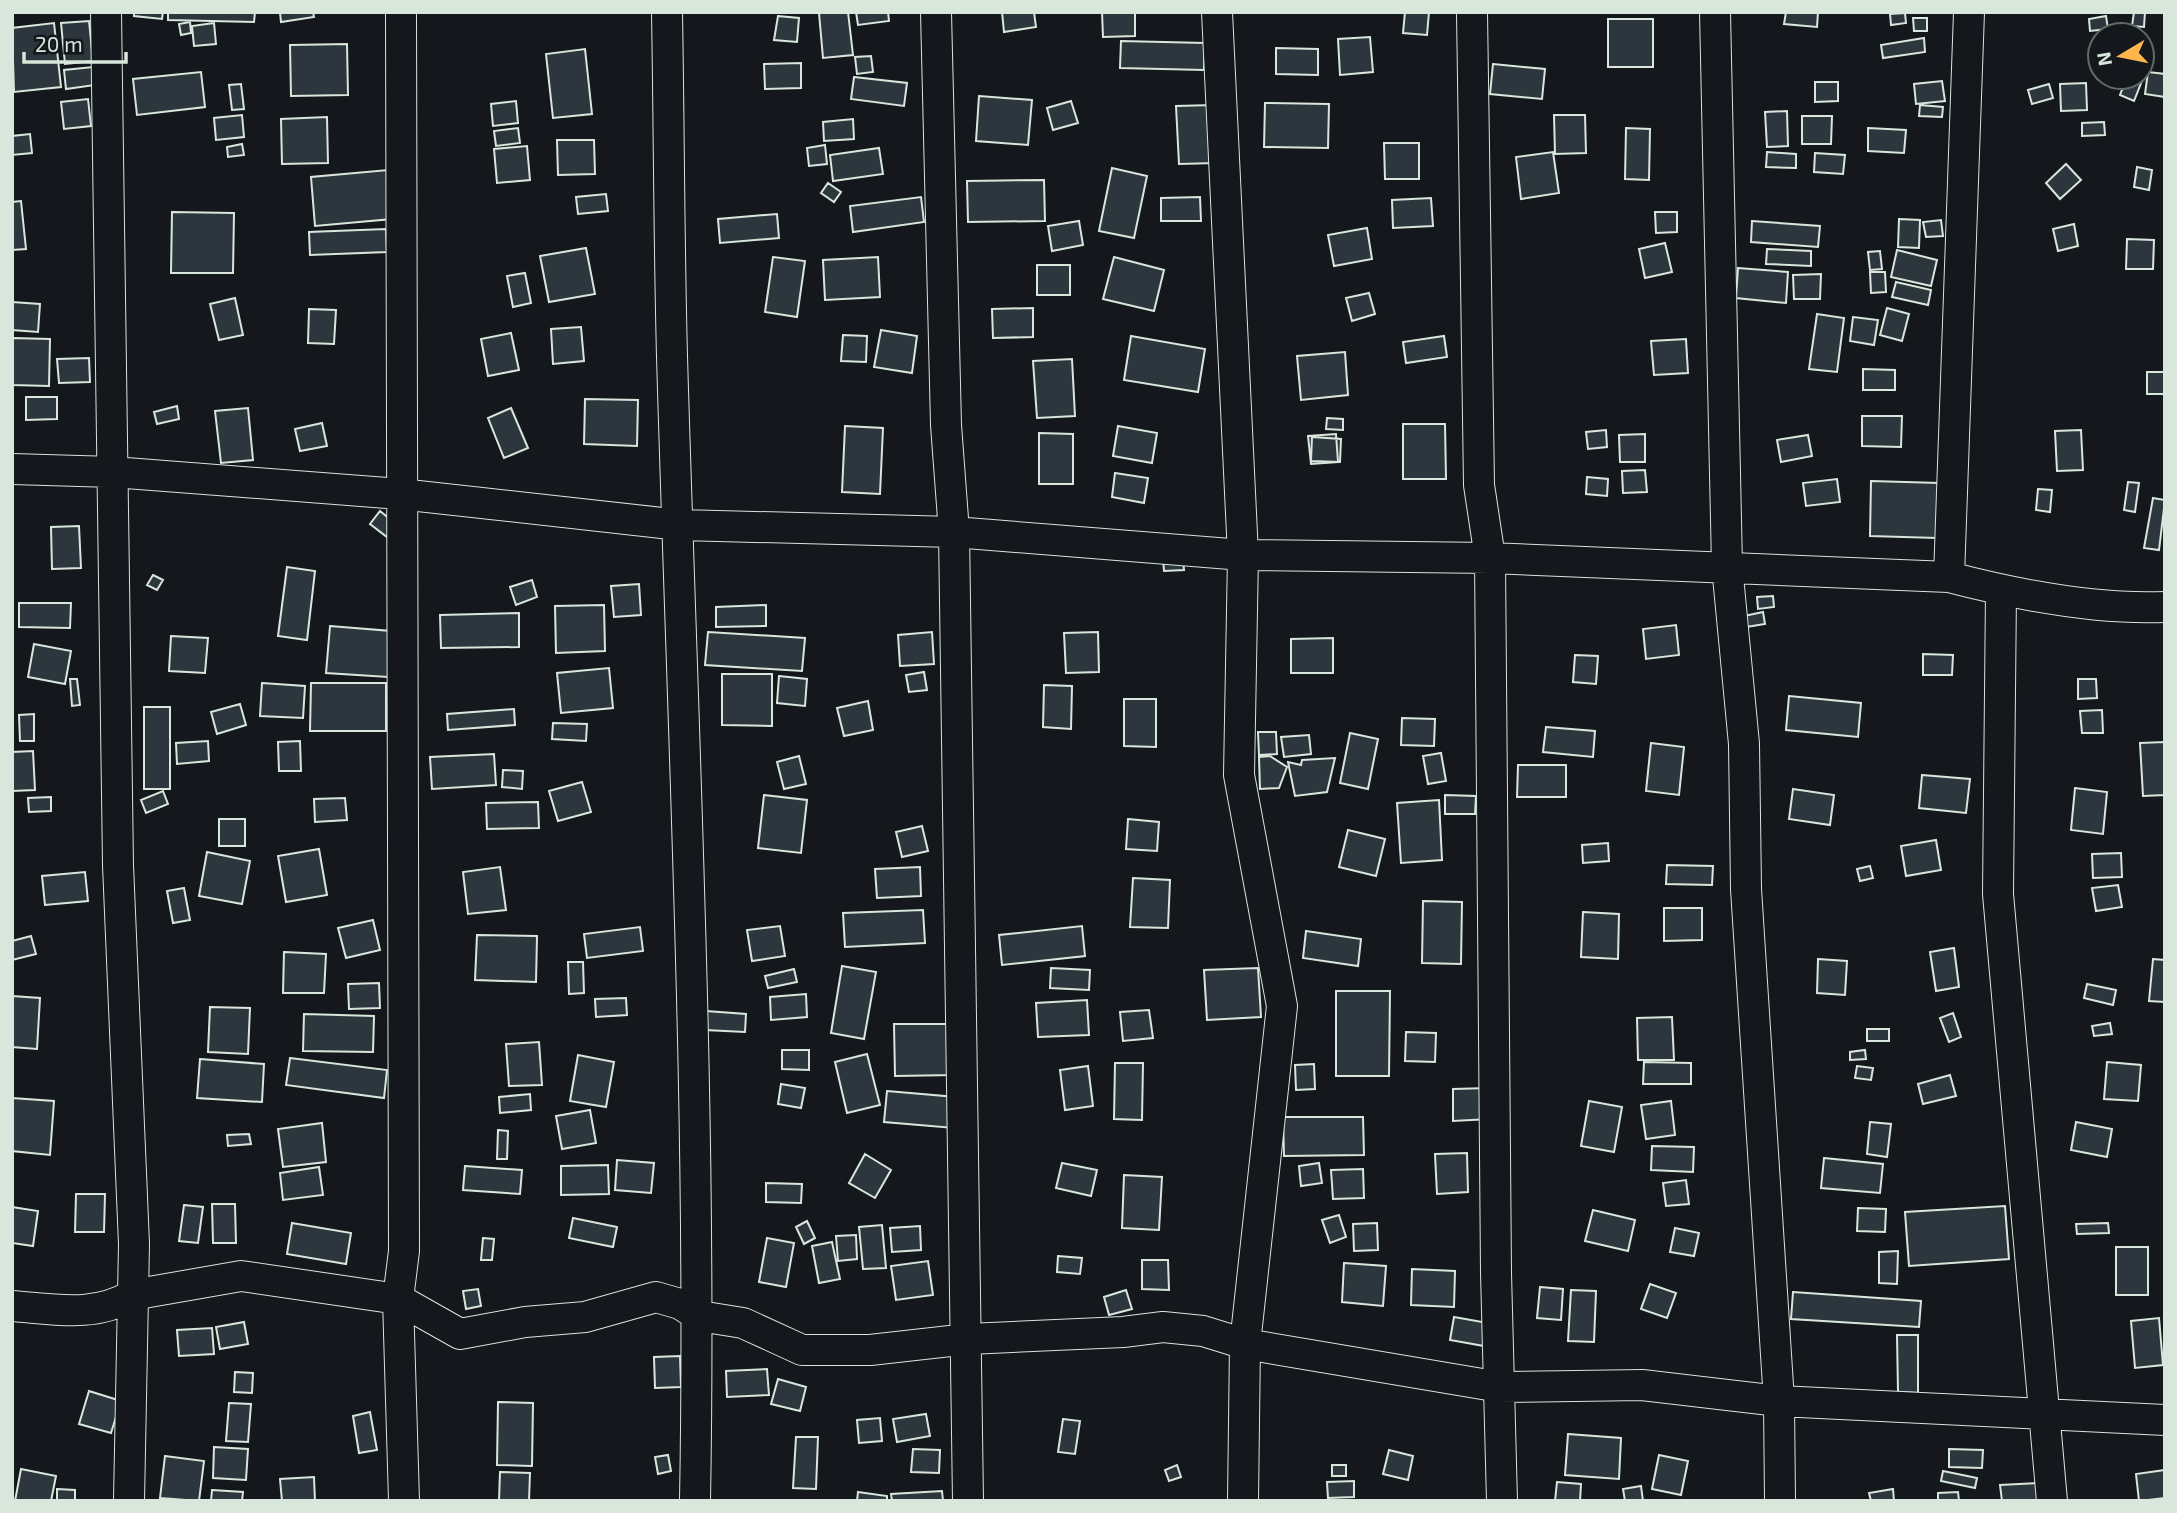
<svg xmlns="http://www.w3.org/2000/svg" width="2177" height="1513" viewBox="0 0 2177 1513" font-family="'Exo 2',sans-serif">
<rect width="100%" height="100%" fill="#14181c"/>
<path fill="#2c363c" stroke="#d8e6dc" stroke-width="2" d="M134,12H163L162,19L134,16Z
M168,12H255L254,22L168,20Z
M280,12H313L314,17L281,22Z
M848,12L853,55L823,58L819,13Z
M856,12H888L889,21L858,25Z
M1002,12H1034L1036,27L1004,32Z
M1102,12H1135V36L1103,37Z
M1405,12H1429L1427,35L1403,33Z
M1786,12H1818L1817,27L1784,24Z
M2134,12H2145L2144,27L2132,26Z
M1905,13L1906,23L1891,25L1890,14Z
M778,16L799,18L797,42L774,40Z
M2106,16L2108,29L2090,31L2089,19Z
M1913,18H1927V31H1914Z
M1608,19H1653V67H1608Z
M89,21L93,61L65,64L61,23Z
M190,22L191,33L181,35L179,24Z
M54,23L61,87L14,92L12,28Z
M214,23L216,44L194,46L192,26Z
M1370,37L1373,72L1340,75L1338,39Z
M1924,38L1925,52L1883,58L1881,45Z
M1121,41L1205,43L1204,70L1120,68Z
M347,44L348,95L291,96L290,45Z
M1276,48L1318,49V75L1276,74Z
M585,49L592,114L553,118L546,54Z
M871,56L873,72L857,74L855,57Z
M801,63V88L765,89L764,64Z
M1493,64L1545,69L1542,99L1490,94Z
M2142,66L2147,68L2134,101L2120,95L2127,77H2142Z
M93,67L95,85L66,89L64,70Z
M201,72L205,107L137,115L133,79Z
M2148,72L2165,74V97L2145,94Z
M854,77L907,83L904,106L851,99Z
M1942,81L1945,101L1916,104L1914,84Z
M1815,82H1838V101L1815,102Z
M2086,83L2087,110L2061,111L2060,84Z
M241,84L244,109L232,110L229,85Z
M2049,84L2053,98L2032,104L2028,90Z
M979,96L1032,100L1028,145L976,141Z
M88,99L91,126L64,129L61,102Z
M516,101L518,123L493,126L491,104Z
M1071,101L1078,123L1053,130L1047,108Z
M1265,103L1329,104L1328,148L1264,147Z
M1214,105L1216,163L1179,164L1176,106Z
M1920,105L1943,107L1942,117L1919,116Z
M1787,111L1788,146L1767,147L1765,112Z
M242,115L244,137L216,140L214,118Z
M1554,115H1585L1586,153L1555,154Z
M1802,116H1832L1831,144H1802Z
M327,117L328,163L282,164L281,119Z
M853,119L854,139L824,141L823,122Z
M2104,122L2105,135L2082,136V123Z
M518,128L520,143L496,146L494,131Z
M1626,128L1650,129L1649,180L1625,179Z
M1868,128L1906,130L1904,153L1868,151Z
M30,134L32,153L12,155V136Z
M557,140H594L595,174L558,175Z
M1384,143H1419V179H1385Z
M242,144L244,155L228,157L227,147Z
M825,145L827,164L809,166L807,148Z
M527,146L530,180L497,183L494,149Z
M879,148L883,174L833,181L830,155Z
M1553,152L1559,193L1521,199L1516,157Z
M1767,152L1796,154V168L1766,167Z
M1815,153L1845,155L1843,174L1814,172Z
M2066,164L2081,180L2060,199L2046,183Z
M2137,167L2152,170L2149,190L2134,187Z
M1112,168L1147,176L1134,238L1099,231Z
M388,170L392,219L315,226L311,177Z
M1044,180L1045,221L968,222L967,181Z
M828,183L841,192L834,202L821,193Z
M606,194L608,211L578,214L576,197Z
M921,197L924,222L853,232L850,206Z
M1200,197L1201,221H1161V198Z
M1431,198L1433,226L1393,228L1392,200Z
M21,201L26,249L12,250V202Z
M172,212L234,213L233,273H171Z
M1655,212H1677V232L1656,233Z
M777,214L779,238L720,243L718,219Z
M1899,219L1920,220L1919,248L1898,247Z
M1941,220L1943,236L1926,237L1923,222Z
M1079,221L1083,245L1052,251L1048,226Z
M1752,221L1820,226L1818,247L1751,242Z
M2074,224L2078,246L2058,251L2053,229Z
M1367,228L1372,259L1334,266L1328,235Z
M386,229L387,252L310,255L309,232Z
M2127,239L2154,240L2153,269H2126Z
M1665,243L1672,272L1645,278L1639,249Z
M586,248L595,294L549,302L540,256Z
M1767,249L1811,251V266L1766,264Z
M1897,250L1937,260L1931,286L1891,277Z
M1880,251L1882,269L1870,270L1868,252Z
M773,257L805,261L797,317L765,312Z
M878,257L880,297L825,300L823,260Z
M1114,257L1164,270L1154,311L1103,299Z
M1037,265H1070V295H1037Z
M1738,268L1788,272L1786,303L1736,298Z
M1870,272H1885L1886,292L1871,293Z
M525,273L531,303L513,307L507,276Z
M1821,274L1820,299H1794L1793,275Z
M1896,282L1931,290L1928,305L1892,297Z
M1369,293L1375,314L1352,321L1346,298Z
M235,298L243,335L219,340L210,304Z
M12,302L40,304L38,332L12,330Z
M1033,308V337L993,338L992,309Z
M1887,308L1909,314L1902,341L1880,335Z
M309,309L336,310L334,344L308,343Z
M1817,314L1844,318L1837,372L1809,369Z
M1853,317L1878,320L1874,345L1850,341Z
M581,327L584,361L553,364L551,329Z
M881,330L917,336L912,373L874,367Z
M511,333L519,370L488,376L481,339Z
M843,335L867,336L866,362L841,361Z
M1131,336L1205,349L1198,392L1124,380Z
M1444,336L1447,357L1406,363L1403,342Z
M12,338L50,339L49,386L12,385Z
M1686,339L1688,373L1654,375L1651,341Z
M1345,352L1348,395L1301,400L1297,356Z
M89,358L90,382L59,383L57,359Z
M1072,359L1075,416L1037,418L1033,361Z
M1863,369L1895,370V390H1863Z
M2147,372H2165V394H2147Z
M26,397H57V419L26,420Z
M585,399L638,400L637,446L584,444Z
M177,406L179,419L157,424L154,412Z
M248,408L253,460L221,463L215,411Z
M511,408L528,448L504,458L488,418Z
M1862,416H1902L1901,447L1862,446Z
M1327,418L1343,419V430L1326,429Z
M322,423L327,446L300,451L295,429Z
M1403,424H1445L1446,479H1403Z
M845,426L883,428L880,494L842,492Z
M1118,426L1157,433L1152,463L1113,456Z
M1606,430L1607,447L1588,449L1586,432Z
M2081,430L2083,470L2057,471L2055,431Z
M1039,433L1073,434V484H1039Z
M1336,434L1338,462L1311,464L1308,436Z
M1645,434V462H1620L1619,435Z
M1808,435L1812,456L1781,462L1777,440Z
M1312,437L1341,439L1340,462L1311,461Z
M1645,470L1647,492L1623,493L1622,471Z
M1115,473L1148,478L1144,503L1112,497Z
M1587,477L1608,479L1607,496L1586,494Z
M1837,479L1840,502L1806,506L1803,483Z
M1871,481L1939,483L1937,538L1870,536Z
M2128,482L2139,483L2135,512L2124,510Z
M2038,489L2052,490L2050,512L2036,510Z
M2153,498L2165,500L2159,550L2144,548Z
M380,511L397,525L387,537L370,524Z
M79,526L81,568L52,569L51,527Z
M1183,558L1184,570L1164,571L1163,559Z
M287,567L315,571L307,640L278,636Z
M153,575L163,580L157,590L147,585Z
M532,580L537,597L516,605L510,587Z
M639,584L641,615L614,617L611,586Z
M1773,596L1774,607L1758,609L1757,597Z
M19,603H71L70,628L19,627Z
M604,605L605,651L556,653L555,606Z
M766,605V626L716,627V607Z
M1763,612L1765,624L1746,627L1744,616Z
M519,613V647L441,648L440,615Z
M1676,625L1679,655L1646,659L1643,629Z
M330,626L391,631L388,677L326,673Z
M708,632L805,638L802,671L705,665Z
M932,632L934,664L900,666L898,635Z
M1098,632L1099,672L1066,673L1064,633Z
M171,636L208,638L205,673L169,671Z
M1333,638V673H1291V639Z
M34,644L71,651L65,684L28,677Z
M1923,654L1953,655L1952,675H1923Z
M1575,655L1598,656L1596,684L1573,682Z
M609,668L613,708L561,713L557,673Z
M924,672L927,690L909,692L906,675Z
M722,674H772V726L722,725Z
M779,676L807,679L805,706L777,703Z
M70,679H77L80,705L72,706Z
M2078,679H2096L2097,698L2078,699Z
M262,683L305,686L303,718L260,716Z
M311,683H386V731H310Z
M1044,685L1072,686L1071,729L1043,727Z
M1789,696L1861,703L1858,737L1786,730Z
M1124,699H1156V747L1124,746Z
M868,701L873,730L844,736L837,708Z
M240,704L246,725L217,734L211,712Z
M144,707H170V789H144Z
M514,709L515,725L448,730L447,714Z
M2102,710L2103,733H2082L2080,711Z
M34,714V741H20L19,715Z
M1402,718L1435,719L1434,746L1401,745Z
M553,723L587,724L586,741L552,739Z
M1546,727L1595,731L1593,757L1543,752Z
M1258,732H1276L1277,754L1259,755Z
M1350,733L1378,739L1368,789L1340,783Z
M1309,735L1311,754L1284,757L1281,737Z
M208,741L209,761L177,764L176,743Z
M300,741L301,771H279L278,742Z
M2165,742V795L2143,796L2140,743Z
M1651,743L1684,747L1679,795L1646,791Z
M33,751L35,790L12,791V752Z
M1441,753L1446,781L1428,784L1423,756Z
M494,754L496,785L432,789L430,757Z
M799,756L806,784L784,789L777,762Z
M1270,756L1287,767L1279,788L1260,789L1259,757Z
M1335,758L1327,792L1295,796L1288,762L1301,765L1302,760Z
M1518,765H1566V797H1517Z
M503,770L523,771L522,789L502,787Z
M1922,775L1970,779L1966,813L1919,808Z
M582,782L591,812L558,821L549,791Z
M2075,788L2107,792L2103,834L2071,830Z
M1793,789L1834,795L1830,825L1789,819Z
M163,791L168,804L146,813L141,800Z
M764,795L807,800L801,853L758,848Z
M1445,795L1476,796L1475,814H1445Z
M51,797V811L29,812L28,798Z
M345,798L347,820L315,822L314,799Z
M1439,800L1442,860L1401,863L1397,803Z
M538,802L539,828L487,829L486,803Z
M219,819H245V846H219Z
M1128,819L1159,822L1157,851L1126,849Z
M922,826L928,851L902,857L896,832Z
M1348,830L1385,839L1376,876L1339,867Z
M1936,840L1941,870L1906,876L1901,846Z
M1608,843L1609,861L1583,863L1582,845Z
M319,849L327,895L286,902L278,856Z
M207,852L250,861L242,904L199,896Z
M2121,853L2122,877L2093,878L2092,854Z
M1667,865L1713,866L1712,885L1666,884Z
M1870,866L1873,878L1860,881L1857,869Z
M500,867L506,910L468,914L463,872Z
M920,867L921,896L877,898L875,869Z
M85,872L88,901L45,905L42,876Z
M1133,878L1170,880L1168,928L1130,927Z
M2118,885L2122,907L2096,911L2092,888Z
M184,888L190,920L173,923L167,891Z
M1423,901L1462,902L1461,964L1422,963Z
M1664,908H1702V940L1664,941Z
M923,910L925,943L845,947L843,913Z
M1583,912L1619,914L1618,959L1581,957Z
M373,920L380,950L346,958L338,928Z
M780,926L785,956L752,961L747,930Z
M1082,926L1085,956L1002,965L999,935Z
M640,927L643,951L587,958L584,934Z
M1306,931L1361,939L1358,966L1303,958Z
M477,935L537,936L536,982L475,980Z
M31,936L36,954L12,960V941Z
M1954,948L1959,987L1936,991L1930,952Z
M284,952L326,954L324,993H283Z
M1818,959L1847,961L1845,995L1817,993Z
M2153,959L2165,960V1002L2149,1001Z
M568,962H583L584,993L569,994Z
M842,966L876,972L864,1039L831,1033Z
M1051,968L1090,970L1089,990L1050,988Z
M1258,968L1261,1017L1207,1020L1204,970Z
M794,969L797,982L768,988L765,976Z
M379,983L380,1008L349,1009L348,984Z
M2087,984L2116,990L2113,1005L2084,998Z
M1336,991H1390L1389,1076H1336Z
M806,994L807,1017L771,1020L770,997Z
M12,996L40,998L37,1049L12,1047Z
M626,998L627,1015L596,1017L595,999Z
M1087,1000L1089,1035L1038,1037L1036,1003Z
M210,1007L250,1008L248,1054L208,1052Z
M1149,1010L1153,1038L1123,1041L1120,1012Z
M706,1011L746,1014L745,1032L705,1030Z
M1953,1013L1961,1037L1949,1042L1940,1018Z
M304,1014L374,1016L373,1052L303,1051Z
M1672,1017L1674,1060H1638L1637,1018Z
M2110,1023L2112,1034L2094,1036L2092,1026Z
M894,1024H953L954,1075L895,1076Z
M1867,1029H1889V1041H1867Z
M1406,1032L1436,1033L1435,1062L1405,1061Z
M539,1042L542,1085L509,1086L506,1044Z
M782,1050H809V1070L782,1069Z
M1865,1050L1866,1059L1850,1060V1052Z
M867,1054L880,1105L847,1113L835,1062Z
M578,1055L614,1062L606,1107L570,1101Z
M290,1058L387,1070L384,1098L286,1085Z
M200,1059L264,1064L262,1102L197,1098Z
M1644,1062L1691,1063V1084H1643Z
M2107,1062L2141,1065L2138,1101L2104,1099Z
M1115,1063H1143L1142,1120L1114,1119Z
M1314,1064L1315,1089L1296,1090L1295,1065Z
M1088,1066L1093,1106L1065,1110L1060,1070Z
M1857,1066L1873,1068L1871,1080L1855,1078Z
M1950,1075L1956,1096L1923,1104L1918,1084Z
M781,1084L805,1088L801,1108L778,1104Z
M1489,1088L1490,1119L1453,1121V1089Z
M887,1091L956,1097L954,1128L884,1122Z
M530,1094L531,1110L500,1113L499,1097Z
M12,1098L54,1101L50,1155L12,1151Z
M1589,1101L1622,1107L1614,1152L1581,1146Z
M1671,1101L1675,1135L1646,1139L1641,1105Z
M590,1110L596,1143L562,1149L556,1116Z
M1283,1117H1363L1364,1155L1284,1156Z
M1870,1122L1891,1124L1887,1157L1867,1154Z
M2076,1122L2112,1129L2107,1157L2071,1150Z
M322,1123L326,1162L283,1167L278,1129Z
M498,1130L508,1131L507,1159H497Z
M249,1134L251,1144L228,1146L227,1135Z
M1652,1146L1694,1147L1693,1172L1651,1170Z
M1467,1153L1468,1192L1437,1194L1435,1154Z
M865,1154L891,1170L875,1198L849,1183Z
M1824,1158L1883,1164L1880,1193L1821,1188Z
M617,1160L654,1163L651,1193L615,1190Z
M1062,1163L1097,1170L1091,1196L1056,1188Z
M1319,1163L1322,1183L1301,1186L1299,1166Z
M608,1165L609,1194L561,1195V1166Z
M465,1166L522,1170L520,1194L463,1190Z
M319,1167L323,1195L283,1200L280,1173Z
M1363,1169L1364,1198L1333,1199L1331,1170Z
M1124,1175L1162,1177L1159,1230L1122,1228Z
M1686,1180L1689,1204L1666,1206L1663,1183Z
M766,1183L802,1184L801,1203L766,1202Z
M76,1194H105L104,1232H75Z
M212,1204H235L236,1243H213Z
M184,1205L203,1207L198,1243L179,1241Z
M2005,1206L2009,1259L1909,1266L1905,1212Z
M12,1207L38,1211L33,1246L12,1243Z
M1858,1208L1886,1209L1885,1232L1857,1231Z
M1593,1210L1635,1220L1628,1251L1585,1241Z
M1339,1215L1346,1237L1330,1243L1322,1220Z
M573,1218L617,1227L613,1247L569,1238Z
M807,1221L815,1238L804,1244L796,1227Z
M292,1223L351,1233L346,1264L287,1254Z
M1377,1223L1378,1250L1354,1251L1353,1224Z
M2108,1223L2109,1233L2077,1234L2076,1224Z
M882,1225L886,1268L863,1269L859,1227Z
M920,1226L921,1250L892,1252L890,1228Z
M1675,1228L1699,1233L1694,1256L1670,1252Z
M856,1235L857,1259L838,1261L836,1236Z
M483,1238L494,1239L492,1260H481Z
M767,1238L794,1243L786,1287L759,1282Z
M832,1242L840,1279L819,1283L812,1246Z
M2116,1247H2148V1295H2116Z
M1898,1251L1897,1284L1879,1283V1252Z
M1058,1256L1082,1258L1080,1274L1057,1272Z
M1142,1260H1168L1169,1290L1142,1289Z
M928,1261L933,1295L896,1300L891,1266Z
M1344,1263L1386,1266L1383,1306L1342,1302Z
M1412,1269L1455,1271L1454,1307L1411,1305Z
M1650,1284L1676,1293L1667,1318L1641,1309Z
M1540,1287L1563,1289L1561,1320L1537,1318Z
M478,1289L481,1306L466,1309L463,1291Z
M1126,1290L1132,1309L1109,1315L1104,1297Z
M1571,1290L1596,1291L1594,1342L1568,1341Z
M1793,1292L1921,1301L1919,1327L1791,1319Z
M1454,1317L1488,1323L1484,1346L1450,1340Z
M2159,1318L2163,1365L2135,1368L2131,1321Z
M244,1322L248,1344L220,1349L216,1327Z
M212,1328L214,1354L179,1356L177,1330Z
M1897,1335H1918V1393L1898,1392Z
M680,1356L681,1387L655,1388L654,1357Z
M767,1369L769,1395L727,1397L726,1371Z
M235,1372L253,1373L252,1393L234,1392Z
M778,1379L806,1387L800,1411L771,1404Z
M89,1391L121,1401L111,1433L79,1424Z
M498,1402L533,1403L532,1466L497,1465Z
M229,1403L251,1404L248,1442L226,1441Z
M370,1412L377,1450L359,1453L353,1416Z
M926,1414L930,1436L897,1442L893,1419Z
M880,1418L882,1441L859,1443L857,1420Z
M1063,1419L1080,1421L1075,1454L1058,1452Z
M1568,1434L1621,1438L1619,1479L1565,1475Z
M796,1437H818L816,1489L793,1488Z
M214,1447L248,1449L246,1480L213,1478Z
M913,1449L940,1450L939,1473L911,1472Z
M1949,1449L1983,1450L1982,1468L1949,1467Z
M1389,1450L1413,1456L1408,1480L1383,1474Z
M668,1455L671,1471L658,1474L655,1457Z
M1659,1455L1688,1461L1681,1495L1652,1489Z
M165,1456L204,1461L199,1501L160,1498Z
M1177,1465L1181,1477L1169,1481L1165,1470Z
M1332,1465H1346V1476H1332Z
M21,1469L56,1476L51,1501H15Z
M2165,1470V1498L2139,1501L2136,1474Z
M1943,1471L1977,1478L1975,1488L1941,1481Z
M500,1472L530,1473L529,1501H499Z
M314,1477L315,1501H282L280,1479Z
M1354,1481V1497L1328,1498L1327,1482Z
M1557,1482L1581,1484L1580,1501H1555Z
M2037,1483L2038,1501H2002L2000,1485Z
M1641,1486L1643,1501H1625L1623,1489Z
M57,1489L75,1490V1501H57Z
M1893,1489L1894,1501H1871L1869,1493Z
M212,1490L243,1492L242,1501H211Z
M942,1491L943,1501H892L891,1494Z
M858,1492L887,1496V1501H857Z
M1958,1492L1959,1501H1938V1493Z"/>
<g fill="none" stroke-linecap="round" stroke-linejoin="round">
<g stroke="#d8e6dc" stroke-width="32">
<path id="street" d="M106,12L118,865L134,1244L129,1501
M401,12L404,1251L398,1299L404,1501
M667,12C669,127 669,242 672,356C683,738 702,1119 695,1501
M936,12L946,425L954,532L968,1501
M1217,12L1243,555L1239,775L1282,1006L1245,1344L1243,1501
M1472,12L1479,485L1490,558L1496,1273L1502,1501
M1715,12L1727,566L1744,744L1746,889L1779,1401L1780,1501
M12,469L113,472L400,494L680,525L954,532L1243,555L1490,558L1949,577C2018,595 2094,610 2165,607
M1949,577L1969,12
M2001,591L1998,894L2052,1501
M12,1306C53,1309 96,1318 132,1295L241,1276L398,1299L460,1334L525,1322L585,1317L656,1297L680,1304L699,1316L743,1323L802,1350H870L968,1339L1123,1332L1163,1327L1203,1331L1245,1344L1500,1387L1642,1385L1779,1401L2165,1420"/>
</g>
<use href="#street" stroke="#14181c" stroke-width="30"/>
</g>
<rect width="2177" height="1513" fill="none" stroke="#d8e6dc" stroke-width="28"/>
<g transform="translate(2121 56) rotate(260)"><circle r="33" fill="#14181c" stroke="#626a69" stroke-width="2"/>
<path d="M0-5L12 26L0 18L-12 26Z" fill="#ffb74d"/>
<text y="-10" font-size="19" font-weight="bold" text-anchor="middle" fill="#d8e6dc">N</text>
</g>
<path d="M24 52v10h102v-10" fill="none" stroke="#d8e6dc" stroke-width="3.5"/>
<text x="35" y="52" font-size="21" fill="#d8e6dc" stroke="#14181c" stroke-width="5" paint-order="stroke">20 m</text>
</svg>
